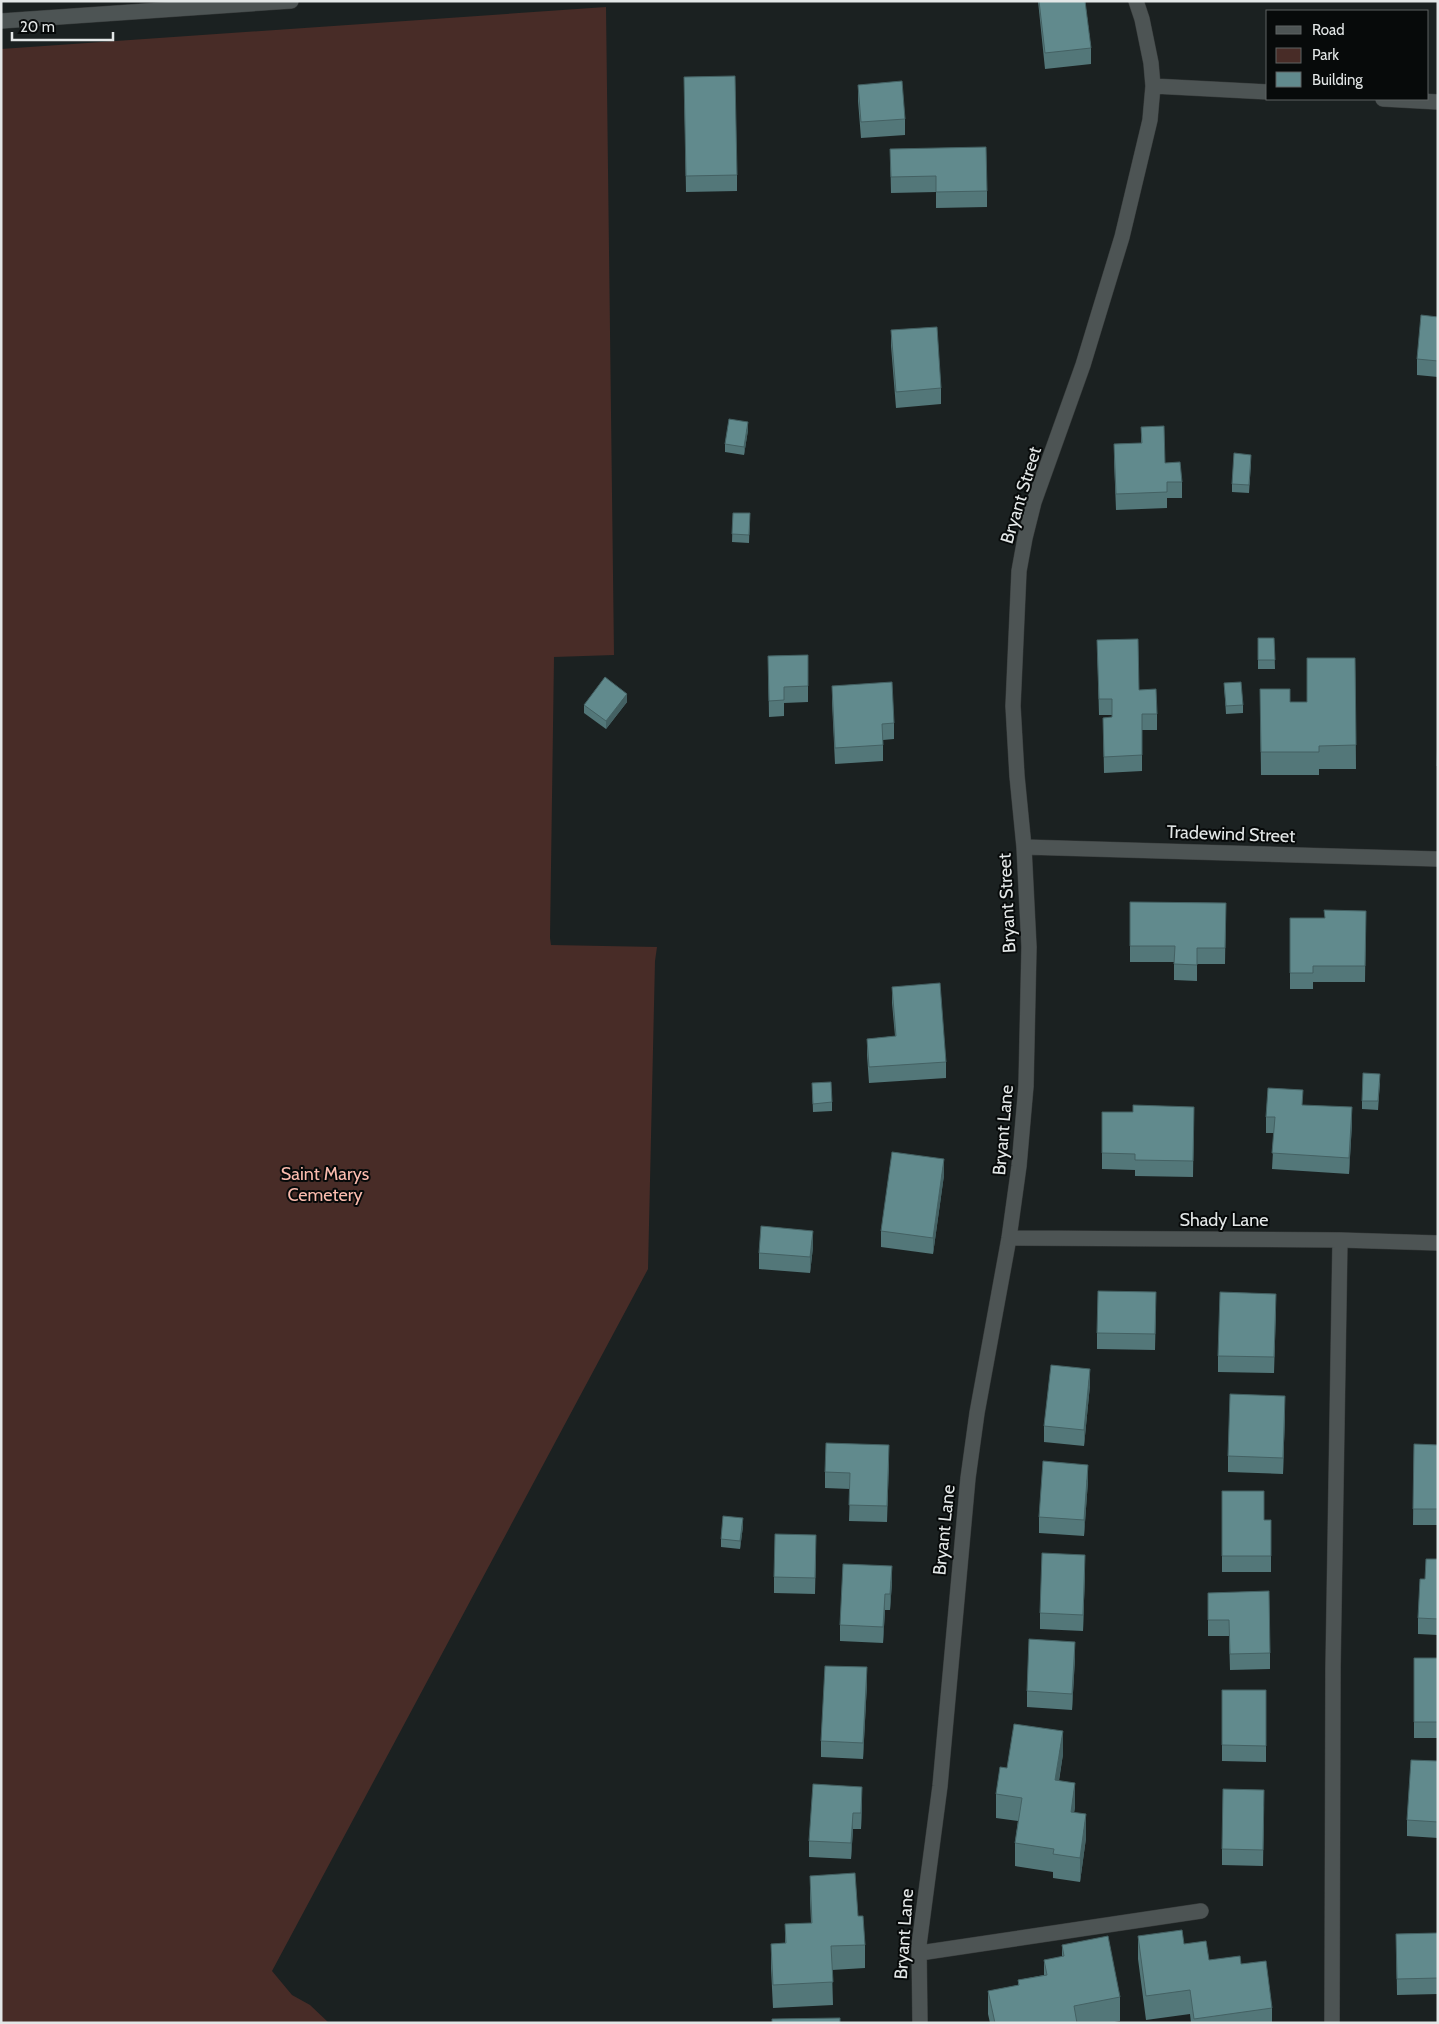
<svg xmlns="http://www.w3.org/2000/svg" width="1439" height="2024" viewBox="0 0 1439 2024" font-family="Cabin,sans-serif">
<rect width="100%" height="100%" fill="#1b2121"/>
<path fill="#482c27" d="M606,7L614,655L554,657L550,938L551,945L657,947L655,961L648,1269L272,1971L292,1995L310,2005L329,2023H1V49Z"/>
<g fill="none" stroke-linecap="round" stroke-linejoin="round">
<g stroke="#373b3b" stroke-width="16">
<path id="minor" d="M1,21L291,1
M1153,86L1268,92
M1383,99L1438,102
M1024,847L1438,859
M1009,1238L1340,1240L1438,1243
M920,1953L1201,1911
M920,2023L919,1945L940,1786L968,1478L977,1413L1009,1238L1019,1166L1026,1086L1029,947L1024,847L1017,776L1013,706L1019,571L1025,538L1034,502L1083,365L1122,237L1150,120L1153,86L1151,63L1142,19L1136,1
M1332,2023L1333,1669L1340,1240"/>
</g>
<use href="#minor" stroke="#4d5454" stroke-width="15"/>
</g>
<path fill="#537779" d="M1038,1H1085L1091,48V64L1045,69Z
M684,77L737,175V191L686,192Z
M858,85L905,119V135L861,138L858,101Z
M890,149L987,191V207L936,208V192L891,193Z
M1438,317V377L1417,375V359Z
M891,330L941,388V404L896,408L891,346Z
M1141,427L1165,463L1182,482V498H1167V508L1116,510L1114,460V444L1141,443Z
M748,430L744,455L725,452V444Z
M1251,463L1249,493L1232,492V484Z
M733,513H750L749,543L732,542Z
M1258,638H1274L1275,669H1258Z
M1097,640L1157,714V730H1142V771L1104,773L1103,718L1112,717V715H1099Z
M808,655V702L784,703V716L769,717L768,656Z
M1355,658L1356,769H1319V775H1261L1260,689L1290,702H1307Z
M1224,683L1243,705V713L1226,714Z
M832,686L894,723V739L883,740V761L835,764L832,702Z
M627,702L606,729L584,713V705Z
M1438,734V782H1437Z
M1130,902L1226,903L1225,964H1197V981L1174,980V962H1130Z
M1366,911L1365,982H1313V989H1290V918H1324Z
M892,987L946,1062V1078L869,1083L867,1055V1039L895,1036L892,1003Z
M1380,1082L1378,1110L1362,1109V1101Z
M812,1083L832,1102V1111L813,1112Z
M1303,1105L1352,1123L1349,1174L1272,1169L1274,1133H1266V1117Z
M1194,1107L1193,1177L1135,1176V1170L1102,1169V1153L1133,1112Z
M944,1175L933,1254L881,1247V1231Z
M813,1247L810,1273L759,1269V1253Z
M1156,1308L1155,1350L1097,1349V1333Z
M1276,1310L1274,1373L1218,1372V1356Z
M1090,1385L1084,1446L1044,1442V1426Z
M1285,1412L1283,1474L1228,1472V1456Z
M1414,1444L1438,1445V1525H1413Z
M889,1461L887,1522L849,1521L850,1489L825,1488V1472Z
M1088,1481L1084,1536L1039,1533V1517Z
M1222,1491L1264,1520H1271V1572H1222Z
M743,1526L740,1549L721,1547V1539Z
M816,1551L815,1594L774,1593V1577Z
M1438,1559V1635L1418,1634V1618L1425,1579Z
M1085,1571L1083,1631L1040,1629V1613Z
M892,1582L890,1610H885L883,1643L840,1641V1625Z
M1208,1593L1270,1653V1669L1230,1670L1229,1636H1208Z
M1075,1658L1072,1710L1027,1707V1691Z
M1414,1658H1438V1738H1414Z
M867,1683L863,1759L821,1757V1741Z
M1266,1690V1762L1222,1761V1745Z
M1063,1754L1059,1781L1075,1807L1074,1812L1086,1838L1080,1882L1053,1878V1872L1015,1866V1843L1018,1821L996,1818V1794L1007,1768Z
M1438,1761V1838L1407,1836V1820Z
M862,1803L861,1829H853L851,1859L809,1857V1841Z
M1264,1806L1263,1866L1222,1865V1849Z
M810,1876L858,1916L865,1945V1968L832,1970L833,2005L773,2008L771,1968V1944L785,1943V1924L811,1923L810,1899Z
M1438,1933V1994L1397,1995L1396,1934Z
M1138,1936L1184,1944L1209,1960L1241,1964L1272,2008V2023H1191L1190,2014L1146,2020L1138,1959Z
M1062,1945L1120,1997V2021L1109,2023H990L988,2014V1991L1018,1985V1980L1044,1975V1960L1062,1957Z"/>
<path fill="#446163" d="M748,422V430L744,455V447Z
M627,694V702L606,729V721Z
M1352,1107V1123L1349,1174V1158Z
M944,1159V1175L933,1254V1238Z
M813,1231V1247L810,1273V1257Z
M1090,1369V1385L1084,1446V1430Z
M1285,1396V1412L1283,1474V1458Z
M1088,1465V1481L1084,1536V1520Z
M743,1518V1526L740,1549V1541Z
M1085,1555V1571L1083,1631V1615Z
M892,1566V1582L890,1610V1594Z
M885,1594V1610L883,1643V1627Z
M1075,1642V1658L1072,1710V1694Z
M867,1667V1683L863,1759V1743Z
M1063,1731V1754L1055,1804V1780Z
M1075,1783V1807L1071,1835V1812Z
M862,1787V1803L861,1829V1813Z
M853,1813V1829L851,1859V1843Z
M1086,1814V1838L1080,1882V1858Z"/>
<path fill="#618a8d" stroke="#446163" d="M1039,1H1085L1091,48L1045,53Z
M735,76L737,175L686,176L684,77Z
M902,81L905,119L861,122L858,85Z
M986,147L987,191L936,192V176L891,177L890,149Z
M1421,315L1438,317V361L1417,359Z
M937,327L941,388L896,392L891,330Z
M729,419L748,422L744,447L725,444Z
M1164,426L1165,463L1180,462L1182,482H1167V492L1116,494L1114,444L1142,443L1141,427Z
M1234,453L1251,455L1249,485L1232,484Z
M733,513H750L749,535L732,534Z
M1258,638H1274L1275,660H1258Z
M1138,639L1139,690L1156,689L1157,714H1142V755L1104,757L1103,718L1112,717V699H1099L1097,640Z
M808,655V686L784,687V700L769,701L768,656Z
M1307,658H1355L1356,745L1319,746V752H1261L1260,689H1290V702H1307Z
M605,677L627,694L606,721L584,705Z
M892,682L894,723L882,724L883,745L835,748L832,686Z
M1241,682L1243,705L1226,706L1224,683Z
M1438,734V766H1437Z
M1130,902L1226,903L1225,948H1197V965L1174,964L1175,946H1130Z
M1324,910L1366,911L1365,966H1313V973H1290V918H1325Z
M940,983L946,1062L869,1067L867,1039L896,1036L892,987Z
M1363,1073L1380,1074L1378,1101H1362Z
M831,1082L832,1102L813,1104L812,1083Z
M1268,1088L1303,1090L1302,1105L1352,1107L1349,1158L1272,1153L1275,1117H1266Z
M1133,1105L1194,1107L1193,1161L1135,1160V1154L1102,1153V1112H1133Z
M892,1152L944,1159L933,1238L881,1231Z
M761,1226L813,1231L810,1257L759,1253Z
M1098,1291L1156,1292L1155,1334L1097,1333Z
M1220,1292L1276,1294L1274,1357L1218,1356Z
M1051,1365L1090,1369L1084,1430L1044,1426Z
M1230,1394L1285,1396L1283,1458L1228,1456Z
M826,1443L889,1445L887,1506L849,1505L850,1473L825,1472Z
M1414,1444L1438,1445V1509H1413Z
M1043,1461L1088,1465L1084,1520L1039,1517Z
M1222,1491H1264V1520H1271V1556H1222Z
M723,1516L743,1518L740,1541L721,1539Z
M775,1534L816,1535L815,1578L774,1577Z
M1042,1553L1085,1555L1083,1615L1040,1613Z
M1426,1559H1438V1619L1418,1618L1420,1579H1425Z
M843,1564L892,1566L890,1594H885L883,1627L840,1625Z
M1269,1591L1270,1653L1230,1654L1229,1620H1208V1593Z
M1029,1639L1075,1642L1072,1694L1027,1691Z
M1414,1658H1438V1722H1414Z
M825,1666L867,1667L863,1743L821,1741Z
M1222,1690H1266V1746L1222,1745Z
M1014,1724L1063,1731L1055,1780L1075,1783L1071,1812L1086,1814L1080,1858L1053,1854L1054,1849L1015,1843L1022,1798L996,1794L1000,1767L1007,1768Z
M1411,1760L1438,1761V1822L1407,1820Z
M813,1784L862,1787L861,1813H853L851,1843L809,1841Z
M1223,1789L1264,1790L1263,1850L1222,1849Z
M855,1873L858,1916H863L865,1945L831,1946L833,1982L773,1985L771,1944L786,1943L785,1924L812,1923L810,1876Z
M1182,1930L1184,1944L1206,1941L1209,1960L1240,1956L1241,1964L1266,1961L1272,2008L1194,2019L1190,1990L1146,1996L1138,1936Z
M1438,1933V1978L1397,1979L1396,1934Z
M1108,1936L1120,1997L1074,2006L1077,2023H995L988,1991L1019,1985L1018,1980L1047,1975L1044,1960L1064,1956L1062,1945Z
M840,2018V2023H772V2019Z"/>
<g text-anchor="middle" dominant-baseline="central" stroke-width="4" stroke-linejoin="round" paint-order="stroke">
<g font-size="18" fill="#e3e7e7" stroke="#070a0a">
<text transform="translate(1021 495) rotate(-73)">Bryant Street</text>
<text transform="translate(1231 834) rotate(2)">Tradewind Street</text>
<text transform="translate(1007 903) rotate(-93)">Bryant Street</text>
<text transform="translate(1003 1130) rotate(-85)">Bryant Lane</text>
<text x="1224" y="1220">Shady Lane</text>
<text transform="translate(944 1530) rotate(-84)">Bryant Lane</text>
<text transform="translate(904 1934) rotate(-86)">Bryant Lane</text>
</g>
<g font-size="18" fill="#fbbcae" stroke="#070a0a">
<text x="325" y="1174">Saint Marys<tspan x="325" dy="21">Cemetery</tspan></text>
</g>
</g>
<rect width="1439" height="2024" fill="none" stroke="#e3e7e7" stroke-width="5"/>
<rect x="1266" y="10" width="162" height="90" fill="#070a0a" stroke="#5f6262"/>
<rect x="1276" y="26" width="25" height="8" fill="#4d5454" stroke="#5f6262"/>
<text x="1312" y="35" font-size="15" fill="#e3e7e7">Road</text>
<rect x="1276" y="48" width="25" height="15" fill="#482c27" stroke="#5f6262"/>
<text x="1312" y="60" font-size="15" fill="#e3e7e7">Park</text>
<rect x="1276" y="72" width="25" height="15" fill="#618a8d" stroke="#5f6262"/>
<text x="1312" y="85" font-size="15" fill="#e3e7e7">Building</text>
<path d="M12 32v8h101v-8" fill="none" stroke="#e3e7e7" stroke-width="2.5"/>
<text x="20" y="32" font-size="15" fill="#e3e7e7" stroke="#070a0a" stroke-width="4" paint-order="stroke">20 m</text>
</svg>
